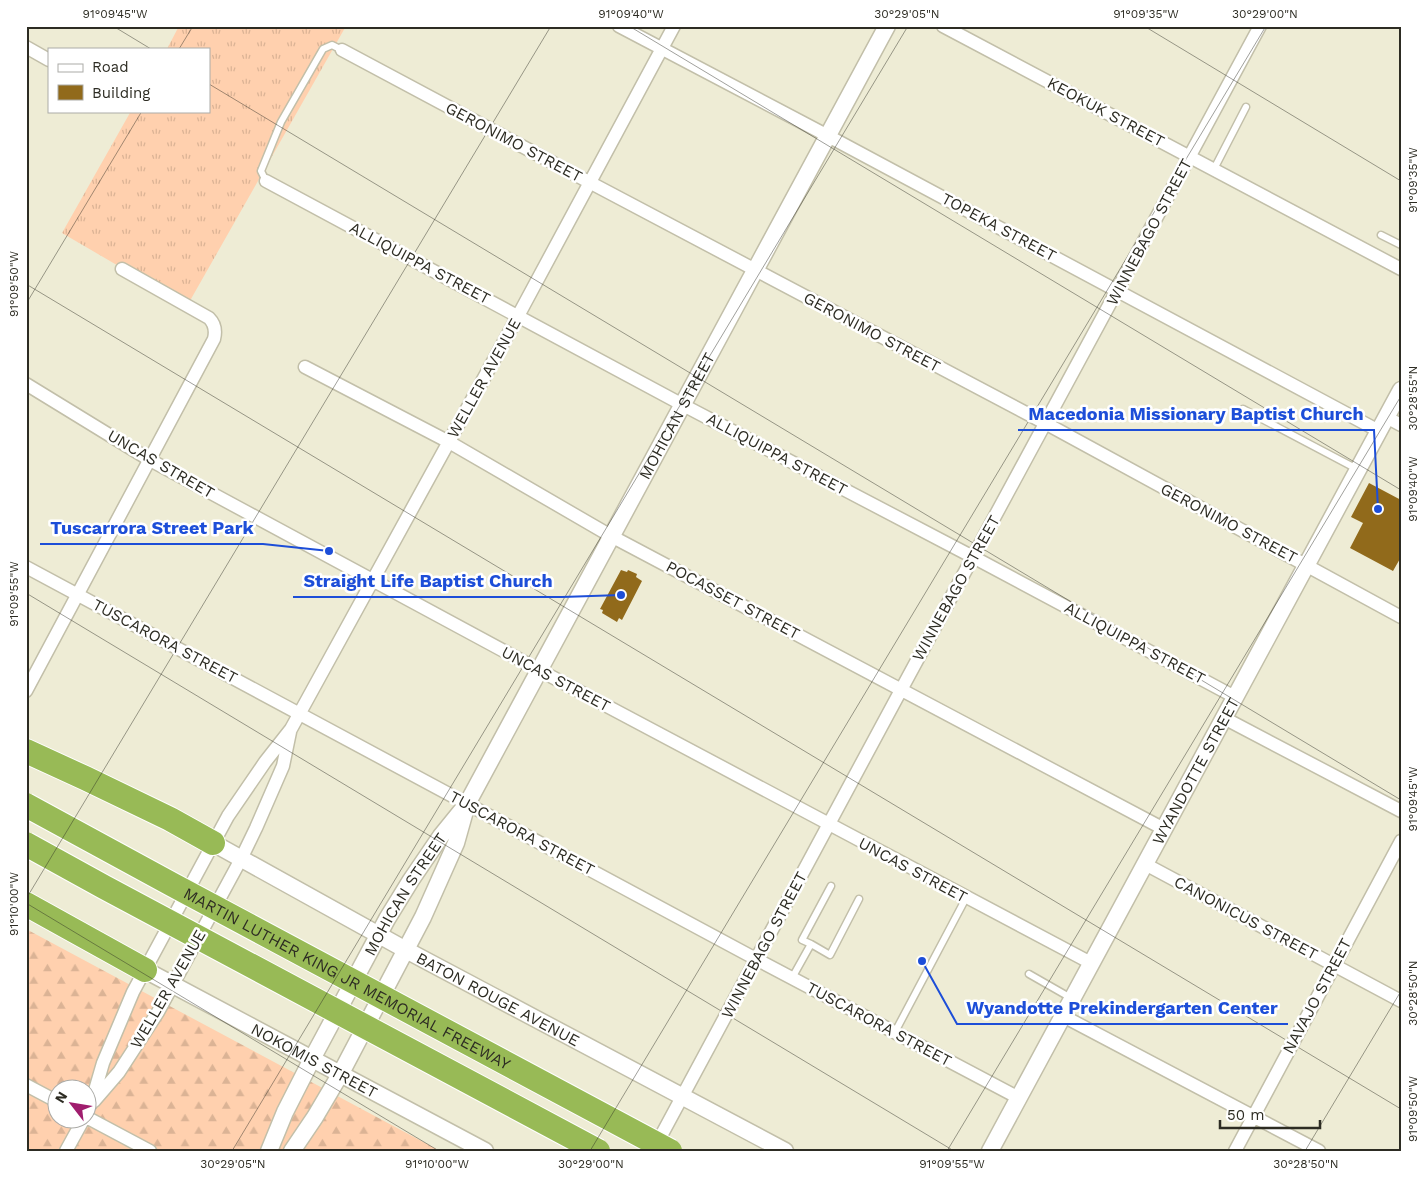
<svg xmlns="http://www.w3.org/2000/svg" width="1427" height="1177" viewBox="0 0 1427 1177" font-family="'Work Sans',sans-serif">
<defs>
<pattern id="grass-tufts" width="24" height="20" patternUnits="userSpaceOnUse" patternTransform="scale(1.25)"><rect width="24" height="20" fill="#ffd0ae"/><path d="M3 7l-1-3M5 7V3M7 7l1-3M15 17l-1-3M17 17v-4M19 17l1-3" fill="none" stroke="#dbb395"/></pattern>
<pattern id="forest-firs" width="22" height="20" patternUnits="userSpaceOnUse" patternTransform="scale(1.25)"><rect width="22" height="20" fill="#ffd0ae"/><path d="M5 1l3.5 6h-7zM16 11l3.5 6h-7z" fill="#dbb395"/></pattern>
</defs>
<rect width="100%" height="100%" fill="#eeecd5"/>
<path fill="url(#grass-tufts)" d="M179,26H346L187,306L62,233L131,111H209V49H167Z"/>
<path fill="url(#forest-firs)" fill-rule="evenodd" d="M26,929L440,1151H26ZM58,1090H88V1120H58Z"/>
<path fill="#916a1b" d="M1369,483L1401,500V557L1393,571L1350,548L1363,523L1351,517Z
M621,570L627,572L628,570L637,574L636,577L642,581L622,620L619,618L617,622L602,613L603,610L600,609Z"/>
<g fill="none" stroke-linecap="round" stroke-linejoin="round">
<g stroke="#c2bfa9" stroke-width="9">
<path id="service" d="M1214,169L1246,107
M266,181L261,171L281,122L323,49L332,45L342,50
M1381,235L1401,245
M1243,409L1357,469
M811,944L830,955L859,899
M1029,974L1071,998
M792,978L811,944L802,940L831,886
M895,1032L966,898"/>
</g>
<g stroke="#c2bfa9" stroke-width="15">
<path id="minor" d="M619,26L828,136L1379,431
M943,26L1401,269
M26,47L49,60
M342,50L589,182L1045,423L1401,617
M266,181L683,405L973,557L1235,697
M305,367L449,442L611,536L1164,829
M26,384L150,460L539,670L1091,963
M1386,417L1401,425
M26,567L756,959L1019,1098
M26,691L214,339C216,331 215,324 209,318L122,269
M1224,718L1401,811
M1145,864L1401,1001
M1063,1016L1319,1151
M26,1085L58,1102
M94,1101L119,1072L158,1012L241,859L256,828L283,766L290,732
M91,1104L103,1063L133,992L228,816L265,762L291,729L518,316L674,26
M88,1118L150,1151
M654,1149L901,690L1260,26
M66,1151L83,1120
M1235,1151L1401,841"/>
</g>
<g stroke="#c2bfa9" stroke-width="19">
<g id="tertiary">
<path id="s1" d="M213,843L406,950L785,1151"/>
<path id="s2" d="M145,970L485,1151"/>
<path id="s3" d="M269,1151L285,1112L312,1059L387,919L411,880L441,836L467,804L887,26"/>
<path d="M292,1151L315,1117L341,1073L423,917L456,843L465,811"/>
<path id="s4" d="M990,1151L1401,390"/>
</g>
</g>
<g stroke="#fff" stroke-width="26">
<path id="motorway" d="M26,751L85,778L170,819L213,843
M26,904L145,970"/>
</g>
<use href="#service" stroke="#fff" stroke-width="6"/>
<use href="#minor" stroke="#fff" stroke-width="12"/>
<use href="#tertiary" stroke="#fff" stroke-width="16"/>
<use href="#motorway" stroke="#98ba56" stroke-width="24"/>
<g stroke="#fff" stroke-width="26" stroke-linecap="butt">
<g id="motorway-bridge">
<path id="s5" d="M26,805L173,885L670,1151"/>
<path d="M26,844L104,887L598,1151"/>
</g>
</g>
<use href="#motorway-bridge" stroke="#98ba56" stroke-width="24"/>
</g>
<path fill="none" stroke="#2d2c23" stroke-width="1" stroke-opacity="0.45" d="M113,26L151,49M629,26L1401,490M1144,26L1401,181M179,49L193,26M209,84L1401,800M26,284L1401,1109M26,304L142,111M26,593L954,1151M26,899L551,26M26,903L439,1151M232,1151L908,26M590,1151L1266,26M947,1151L1401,396M1305,1151L1401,991"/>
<g text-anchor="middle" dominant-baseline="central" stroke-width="5" stroke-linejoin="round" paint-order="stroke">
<g font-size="16" fill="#2d2c23" stroke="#fff">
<text transform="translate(1106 112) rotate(28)">KEOKUK STREET</text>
<text transform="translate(514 142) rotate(28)">GERONIMO STREET</text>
<text transform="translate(999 227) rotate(28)">TOPEKA STREET</text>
<text transform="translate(1149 232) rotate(-62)">WINNEBAGO STREET</text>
<text transform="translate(420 263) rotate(28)">ALLIQUIPPA STREET</text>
<text transform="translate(872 332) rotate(28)">GERONIMO STREET</text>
<text transform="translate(484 378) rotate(-61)">WELLER AVENUE</text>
<text stroke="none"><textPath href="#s3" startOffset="842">MOHICAN STREET</textPath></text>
<text transform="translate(777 454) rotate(28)">ALLIQUIPPA STREET</text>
<text transform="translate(161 464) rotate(30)">UNCAS STREET</text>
<text transform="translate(1229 523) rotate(28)">GERONIMO STREET</text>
<text transform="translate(956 588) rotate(-61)">WINNEBAGO STREET</text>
<text transform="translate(733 600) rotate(28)">POCASSET STREET</text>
<text transform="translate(165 641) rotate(28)">TUSCARORA STREET</text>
<text transform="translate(1135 643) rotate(28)">ALLIQUIPPA STREET</text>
<text transform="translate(556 679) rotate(28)">UNCAS STREET</text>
<text stroke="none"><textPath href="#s4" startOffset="432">WYANDOTTE STREET</textPath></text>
<text transform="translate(522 833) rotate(28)">TUSCARORA STREET</text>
<text transform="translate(913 870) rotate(28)">UNCAS STREET</text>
<text stroke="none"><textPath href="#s3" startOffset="291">MOHICAN STREET</textPath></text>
<text transform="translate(1246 918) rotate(28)">CANONICUS STREET</text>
<text transform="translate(764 945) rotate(-62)">WINNEBAGO STREET</text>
<text stroke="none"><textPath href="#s5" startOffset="365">MARTIN LUTHER KING JR MEMORIAL FREEWAY</textPath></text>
<text transform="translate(168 989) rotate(-60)">WELLER AVENUE</text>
<text transform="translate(1317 996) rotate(-62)">NAVAJO STREET</text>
<text stroke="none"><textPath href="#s1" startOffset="325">BATON ROUGE AVENUE</textPath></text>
<text transform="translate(879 1024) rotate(28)">TUSCARORA STREET</text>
<text stroke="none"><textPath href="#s2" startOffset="192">NOKOMIS STREET</textPath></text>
</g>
</g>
<path fill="none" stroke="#1d4ed8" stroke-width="2" d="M1378 509L1374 430H1018M329 551L263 544H40M621 595L562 597H293M922 961L957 1024H1288"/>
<g fill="#1d4ed8" stroke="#fff" stroke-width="2">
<circle cx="1378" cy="509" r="5"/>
<circle cx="329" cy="551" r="5"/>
<circle cx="621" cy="595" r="5"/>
<circle cx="922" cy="961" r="5"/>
</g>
<g font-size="18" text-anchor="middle" font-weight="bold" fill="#1d4ed8" stroke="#fff" stroke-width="5" stroke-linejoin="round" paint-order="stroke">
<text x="1196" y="420">Macedonia Missionary Baptist Church</text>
<text x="152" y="534">Tuscarrora Street Park</text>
<text x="428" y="587">Straight Life Baptist Church</text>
<text x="1122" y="1014">Wyandotte Prekindergarten Center</text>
</g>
<rect width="1427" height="1177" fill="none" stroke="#ffffff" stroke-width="55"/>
<rect x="48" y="48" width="162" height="65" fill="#ffffff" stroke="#ababa7"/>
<rect x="58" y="64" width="25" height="8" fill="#ffffff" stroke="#ababa7"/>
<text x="92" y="72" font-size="15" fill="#2d2c23">Road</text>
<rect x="58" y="85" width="25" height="15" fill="#916a1b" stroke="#ababa7"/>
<text x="92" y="98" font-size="15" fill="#2d2c23">Building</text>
<g transform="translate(72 1104) rotate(301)"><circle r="24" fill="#ffffff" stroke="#ababa7"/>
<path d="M0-4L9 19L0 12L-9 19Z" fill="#a01d6e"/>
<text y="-8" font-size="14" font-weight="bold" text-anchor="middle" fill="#2d2c23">N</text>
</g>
<path d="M1220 1120v8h100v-8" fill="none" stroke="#2d2c23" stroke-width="2.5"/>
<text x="1227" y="1120" font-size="15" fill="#2d2c23" stroke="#ffffff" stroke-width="4" paint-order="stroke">50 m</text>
<rect x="28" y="28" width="1372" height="1122" fill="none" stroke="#2d2c23" stroke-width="2"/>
<g font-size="12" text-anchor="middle" fill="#2d2c23">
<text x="115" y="18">91°09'45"W</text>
<text x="631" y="18">91°09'40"W</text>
<text x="907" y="18">30°29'05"N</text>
<text x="1146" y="18">91°09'35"W</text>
<text x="1265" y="18">30°29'00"N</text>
<text transform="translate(1413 180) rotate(-90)" y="4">91°09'35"W</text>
<text transform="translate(14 284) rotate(-90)" y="4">91°09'50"W</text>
<text transform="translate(1413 398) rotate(-90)" y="4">30°28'55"N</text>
<text transform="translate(1413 489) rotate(-90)" y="4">91°09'40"W</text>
<text transform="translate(14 594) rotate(-90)" y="4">91°09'55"W</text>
<text transform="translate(1413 799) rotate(-90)" y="4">91°09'45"W</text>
<text transform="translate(14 904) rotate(-90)" y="4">91°10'00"W</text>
<text transform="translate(1413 993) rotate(-90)" y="4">30°28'50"N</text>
<text transform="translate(1413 1109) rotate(-90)" y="4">91°09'50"W</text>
<text x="233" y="1168">30°29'05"N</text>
<text x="437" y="1168">91°10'00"W</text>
<text x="591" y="1168">30°29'00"N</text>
<text x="952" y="1168">91°09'55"W</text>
<text x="1306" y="1168">30°28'50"N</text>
</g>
</svg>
